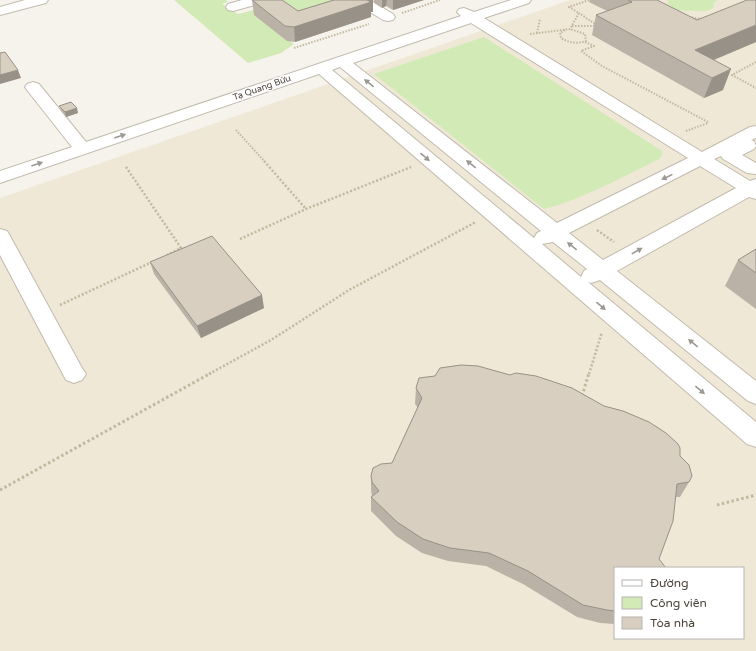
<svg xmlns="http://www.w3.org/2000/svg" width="756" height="651" viewBox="0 0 756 651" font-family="'Varela Round',sans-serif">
<rect width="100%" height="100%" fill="#f6f3ec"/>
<path fill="#efe8d6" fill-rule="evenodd" d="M570,0H756V651H0V198ZM615,568H743V638H615Z"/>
<path fill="#d2eab5" d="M174,0H226L228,2L222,4L238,14L258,9L263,20L294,44L281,53L248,63Z
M269,0H352L294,19Z
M669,0H718L713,3L714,7C708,12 702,11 696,11C685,10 674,13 667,2Z
M484,37L662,151V155L659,159C624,176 581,200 544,209L374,74Z"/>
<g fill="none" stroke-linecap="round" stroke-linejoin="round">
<g stroke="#c2bbae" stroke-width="2">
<path id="minor" d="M25,0H48L46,3L0,15V7Z
M242,0H264L262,3L233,11L228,10L226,7L228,4Z
M353,0H370L393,14L395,17L393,20L388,21L383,20L355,3Z
M511,0H531L529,3L484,18L702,152L750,127L756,126V138L751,140L754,141L756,146L754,149L742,155L756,163V174L747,173L723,159L721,156L714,159L750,181L756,179V199L749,197L617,271L756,381V404L748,401L600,280L591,283L588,282L756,422V447L747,444L319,74L0,183V171L72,147L27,90L25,87L27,84L33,82L39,84L86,142L461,16L457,12L459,9L464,8L474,12ZM471,23L688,158L557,223L353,63ZM340,67L541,231L537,233L534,238L332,70ZM700,166L736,188L603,260L569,233ZM553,242L587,269L584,271L581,277L542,244Z
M0,229L7,231L10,236L82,368L86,374L82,380L74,383L66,380L0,255Z"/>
</g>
<path stroke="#c4b79f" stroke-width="2" stroke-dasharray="1.5 1.5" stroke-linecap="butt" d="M402,13L440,0
M689,17L702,19
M572,26H598L579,13
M565,30L560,33L561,38C569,43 578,44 586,41L585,34L570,29
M537,33L540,19
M530,34L570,29L579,13L569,7L589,0
M585,42L594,46L581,51L602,66L708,122
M294,48L369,24
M756,62L732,75L756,88
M236,130L265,162
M686,131L708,123"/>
<path stroke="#c4b79f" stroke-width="2.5" stroke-dasharray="2 2" stroke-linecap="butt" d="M264,161L306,209
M126,167L181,248L167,255
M597,230L614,242
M240,239L306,209L411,167
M60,305L152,262
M209,374L271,340L349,290L476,222
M589,374L602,332"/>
<path stroke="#c4b79f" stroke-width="3" stroke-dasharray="2.5 2.5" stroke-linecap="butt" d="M582,396L589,373
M0,490L211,373
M717,505L756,495"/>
<use href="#minor" fill="#fff" fill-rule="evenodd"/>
</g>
<path fill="#bab2a6" d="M252,0L298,11L334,0H373V12H371V17L295,42L287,41L254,15Z
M374,0H424L393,10L386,6L382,8L374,3Z
M590,0H657L697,20L756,0V42L714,60L723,90L704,98L592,35L596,15L607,11L589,2Z
M59,106L78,113L66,117L61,110Z
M756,249V309L725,286L738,260Z
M150,262L264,308L201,338L154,274Z
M416,388L680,456L689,482L680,497H675L615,568V624L600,623L577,617L523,584L486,566L448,561L422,553L396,536L371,511V497L372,496L371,490V476L392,463L418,408L415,404Z"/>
<path fill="#979187" d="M366,0H373V12H371V17L295,42L294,27Z
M382,0H387L386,6L382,8Z
M393,0H424L393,10Z
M756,25V42L694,68L695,50Z
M731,69L723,90L704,98L712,78Z
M18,70L21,78L0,84V75Z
M77,108L78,113L66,117L65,112Z
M262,295L264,308L201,338L197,326Z"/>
<path fill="#d8cfc1" stroke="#979187" d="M252,0H282L298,11L334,0H367L371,2L294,27L285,26Z
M628,0H657L697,20L747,0H756V25L695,50L731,69L712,78L596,15L632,2Z
M5,52L18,70L0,75V53Z
M71,102L77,108L65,112L59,106Z
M212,236L262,295L197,326L150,262Z
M756,249V273L738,260Z
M461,365L478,366L510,375L516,373L536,376L572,388L604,406L623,411L649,422L666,433L678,444L680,448V456L689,465L692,476L689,482L677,484L673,521L659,559L666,568H615V611L607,610L583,605L528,571L489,553L450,548L423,539L397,522L371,497L379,491L372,482L371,476L373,468L381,464L392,463L422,398L416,388L419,378L435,376L440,368Z"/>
<defs><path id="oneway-solid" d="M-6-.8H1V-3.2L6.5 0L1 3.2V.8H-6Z"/></defs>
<g fill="#9c9892">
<use href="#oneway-solid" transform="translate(369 83) rotate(-141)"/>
<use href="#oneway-solid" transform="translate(120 136) rotate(-19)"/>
<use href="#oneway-solid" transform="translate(425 157) rotate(41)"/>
<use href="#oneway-solid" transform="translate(37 164) rotate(-19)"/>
<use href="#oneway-solid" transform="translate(471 164) rotate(-141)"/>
<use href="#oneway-solid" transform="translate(667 177) rotate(154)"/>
<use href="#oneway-solid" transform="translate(572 246) rotate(-141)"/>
<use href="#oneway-solid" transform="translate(637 251) rotate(-29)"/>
<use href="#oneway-solid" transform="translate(601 306) rotate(40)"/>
<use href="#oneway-solid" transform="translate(693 343) rotate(-141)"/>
<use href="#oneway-solid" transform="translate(700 390) rotate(40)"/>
</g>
<g text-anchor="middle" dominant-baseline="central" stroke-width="3" stroke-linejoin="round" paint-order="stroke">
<g font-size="9" fill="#4b4439" stroke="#fff">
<text transform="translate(262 88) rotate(-19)">Tạ Quang Bửu</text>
</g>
</g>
<rect x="614" y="567" width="130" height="72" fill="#ffffff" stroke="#b7b4b0"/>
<rect x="622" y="580" width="20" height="6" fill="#ffffff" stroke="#b7b4b0"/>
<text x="650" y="587" font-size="12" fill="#4b4439">Đường</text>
<rect x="622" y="597" width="20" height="12" fill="#d2eab5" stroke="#b7b4b0"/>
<text x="650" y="607" font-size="12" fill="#4b4439">Công viên</text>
<rect x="622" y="617" width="20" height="12" fill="#d8cfc1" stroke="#b7b4b0"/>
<text x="650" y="627" font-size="12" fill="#4b4439">Tòa nhà</text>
</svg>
